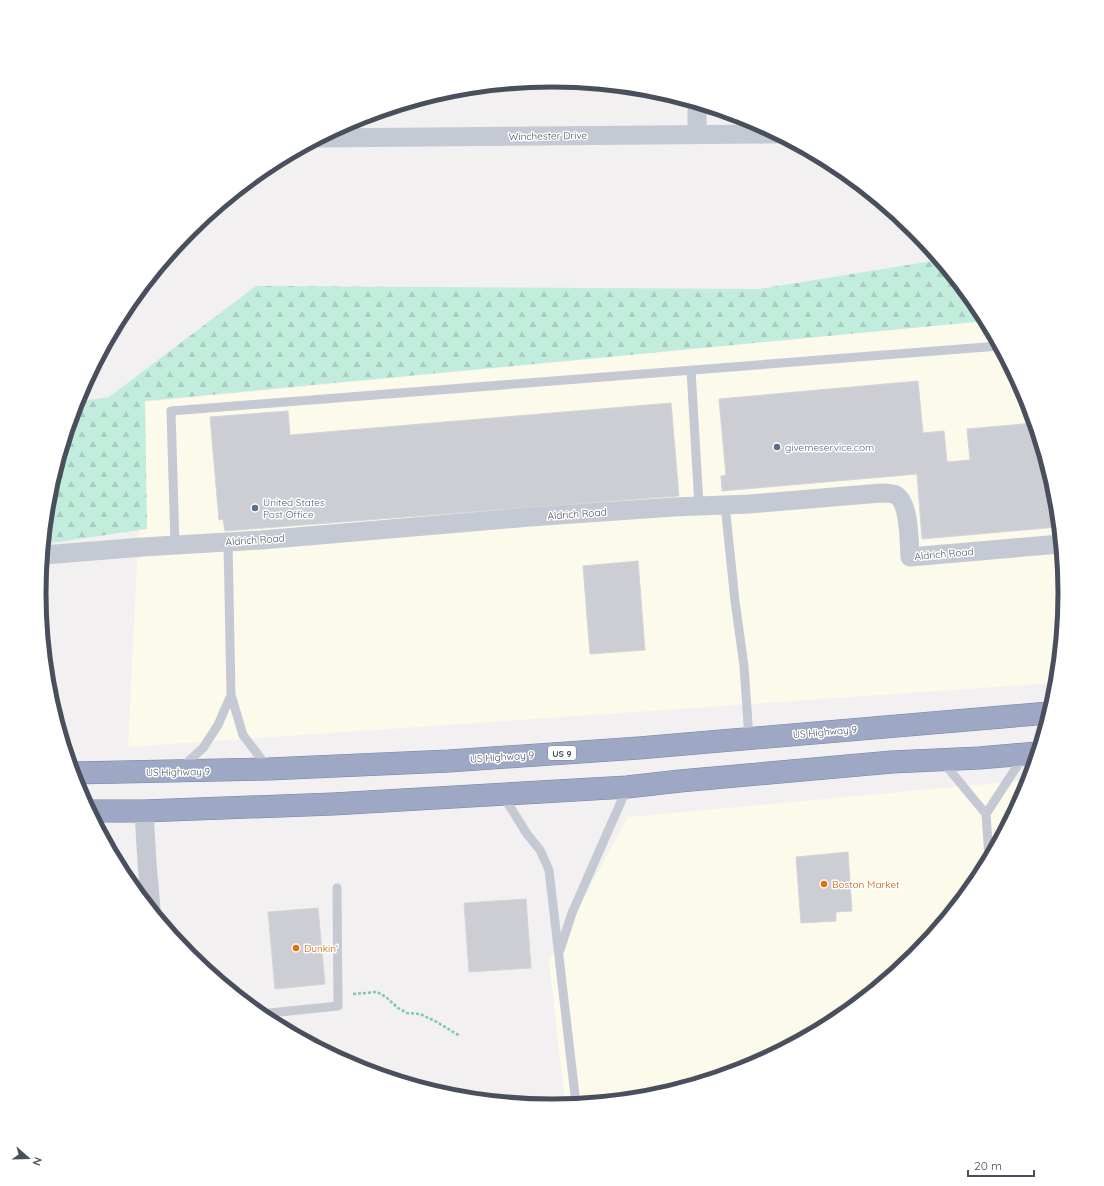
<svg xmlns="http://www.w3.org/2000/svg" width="1104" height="1186" viewBox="0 0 1104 1186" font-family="Quicksand,sans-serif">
<defs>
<pattern id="forest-firs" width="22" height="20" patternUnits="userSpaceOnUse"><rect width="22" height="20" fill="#c2ecdc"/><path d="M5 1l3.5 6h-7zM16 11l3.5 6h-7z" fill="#a8ccbf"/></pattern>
</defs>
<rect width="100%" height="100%" fill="#f2f0f0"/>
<path fill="#fbfaeb" d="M985,321L1026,397L1055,493L1065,593L1056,683L128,747L145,402Z
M1029,780L1026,790L978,878L915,956L837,1020L748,1067L652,1096L565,1105L549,961L628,817Z"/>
<path fill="url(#forest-firs)" d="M939,260L979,308L985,321L145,401L147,529L44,544L49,493L76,402L109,397L256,286L759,289Z"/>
<path fill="#cdced4" stroke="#d4d5db" d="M918,381L923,433L944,431L947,462L970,460L967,429L1034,423L1055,493L1058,527L922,539L917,474L722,491L721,476L726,475L719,399Z
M671,403L679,496L225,531L223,519L219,520L210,417L288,411L290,435Z
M638,561L645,650L590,654L583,566Z
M848,852L852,911L836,912V921L801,923L796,857Z
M526,899L531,968L469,972L464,903Z
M318,908L325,984L275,989L268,912Z"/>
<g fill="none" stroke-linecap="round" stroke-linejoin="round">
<g stroke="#7683a7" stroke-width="23">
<path id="trunk" d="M73,773L269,769L449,761L639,748L1049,713
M90,811H144L333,804L627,787L680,781L892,762L979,758L1037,753"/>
</g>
<path stroke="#7cc8b3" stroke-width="2.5" stroke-dasharray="3 2" stroke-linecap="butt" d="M353,994L377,992L386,997L398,1008L407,1013L420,1014L435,1021L460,1036"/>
<path stroke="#c4c9d4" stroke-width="9" d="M691,370L699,506
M725,505L735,601L744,666L749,738
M228,542L231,695L243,735L268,768
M175,545L171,411L999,346
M942,761L986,814L989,858
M182,767L203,748L218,725L231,695
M502,794L527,834L540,850L549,870L576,1104
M986,814L1023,757
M560,950L572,913L627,788
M260,1014L338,1006L337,888"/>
<path stroke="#c4c9d4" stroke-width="19" d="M697,103V134
M320,138L776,134
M43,555L143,547L261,540L530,517L674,507L749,504L881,493C886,493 893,493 896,495C910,503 909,543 910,557L1060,544
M144,811L147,863L151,909"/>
<use href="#trunk" stroke="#9ea8c4" stroke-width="22"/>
</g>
<g fill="#5c6f8a" stroke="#fff" stroke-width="1.5">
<circle cx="777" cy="447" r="4"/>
<circle cx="255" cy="508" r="4"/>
</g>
<g fill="#e8710a" stroke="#fff" stroke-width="1.5">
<circle cx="824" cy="884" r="4"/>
<circle cx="296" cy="948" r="4"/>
</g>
<g text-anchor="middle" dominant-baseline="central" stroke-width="3" stroke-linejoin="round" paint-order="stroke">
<rect fill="#fff" stroke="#80848d" stroke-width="1" x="548" y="746" width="28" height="14" rx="3"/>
<g font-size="9" font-weight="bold" fill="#494f5c">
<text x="562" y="753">US 9</text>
</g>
<g font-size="10" fill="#494f5c" stroke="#fff">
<text transform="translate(548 136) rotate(-1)">Winchester Drive</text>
<text transform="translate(577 514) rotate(-4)">Aldrich Road</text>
<text transform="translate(255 540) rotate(-4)">Aldrich Road</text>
<text transform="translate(944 554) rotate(-5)">Aldrich Road</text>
<text transform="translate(825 732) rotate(-5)">US Highway 9</text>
<text transform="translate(502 757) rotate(-4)">US Highway 9</text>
<text transform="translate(178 772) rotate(-1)">US Highway 9</text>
</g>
<g font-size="10" fill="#4e5e75" stroke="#fff" text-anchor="start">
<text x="785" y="447">givemeservice.com</text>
<text x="263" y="502">United States<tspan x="263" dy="12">Post Office</tspan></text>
</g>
<g font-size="10" fill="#c56008" stroke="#fff" text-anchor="start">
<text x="832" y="884">Boston Market</text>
<text x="304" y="948">Dunkin'</text>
</g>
</g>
<path d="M0 0H1104V1186H0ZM46 593a506 506 0 1 1 1012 0a506 506 0 1 1-1012 0Z" fill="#fff" fill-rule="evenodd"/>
<path fill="none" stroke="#494f5c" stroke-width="5" d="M46 593a506 506 0 1 1 1012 0a506 506 0 1 1-1012 0Z"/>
<g transform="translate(28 1158) rotate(110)" stroke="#ffffff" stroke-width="3" paint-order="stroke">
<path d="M0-3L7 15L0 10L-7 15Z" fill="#494f5c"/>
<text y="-6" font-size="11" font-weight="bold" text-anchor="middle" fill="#494f5c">N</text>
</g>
<path d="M968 1170v6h66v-6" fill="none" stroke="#494f5c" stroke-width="2"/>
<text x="974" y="1170" font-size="12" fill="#494f5c" stroke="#ffffff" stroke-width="3" paint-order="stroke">20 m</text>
</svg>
